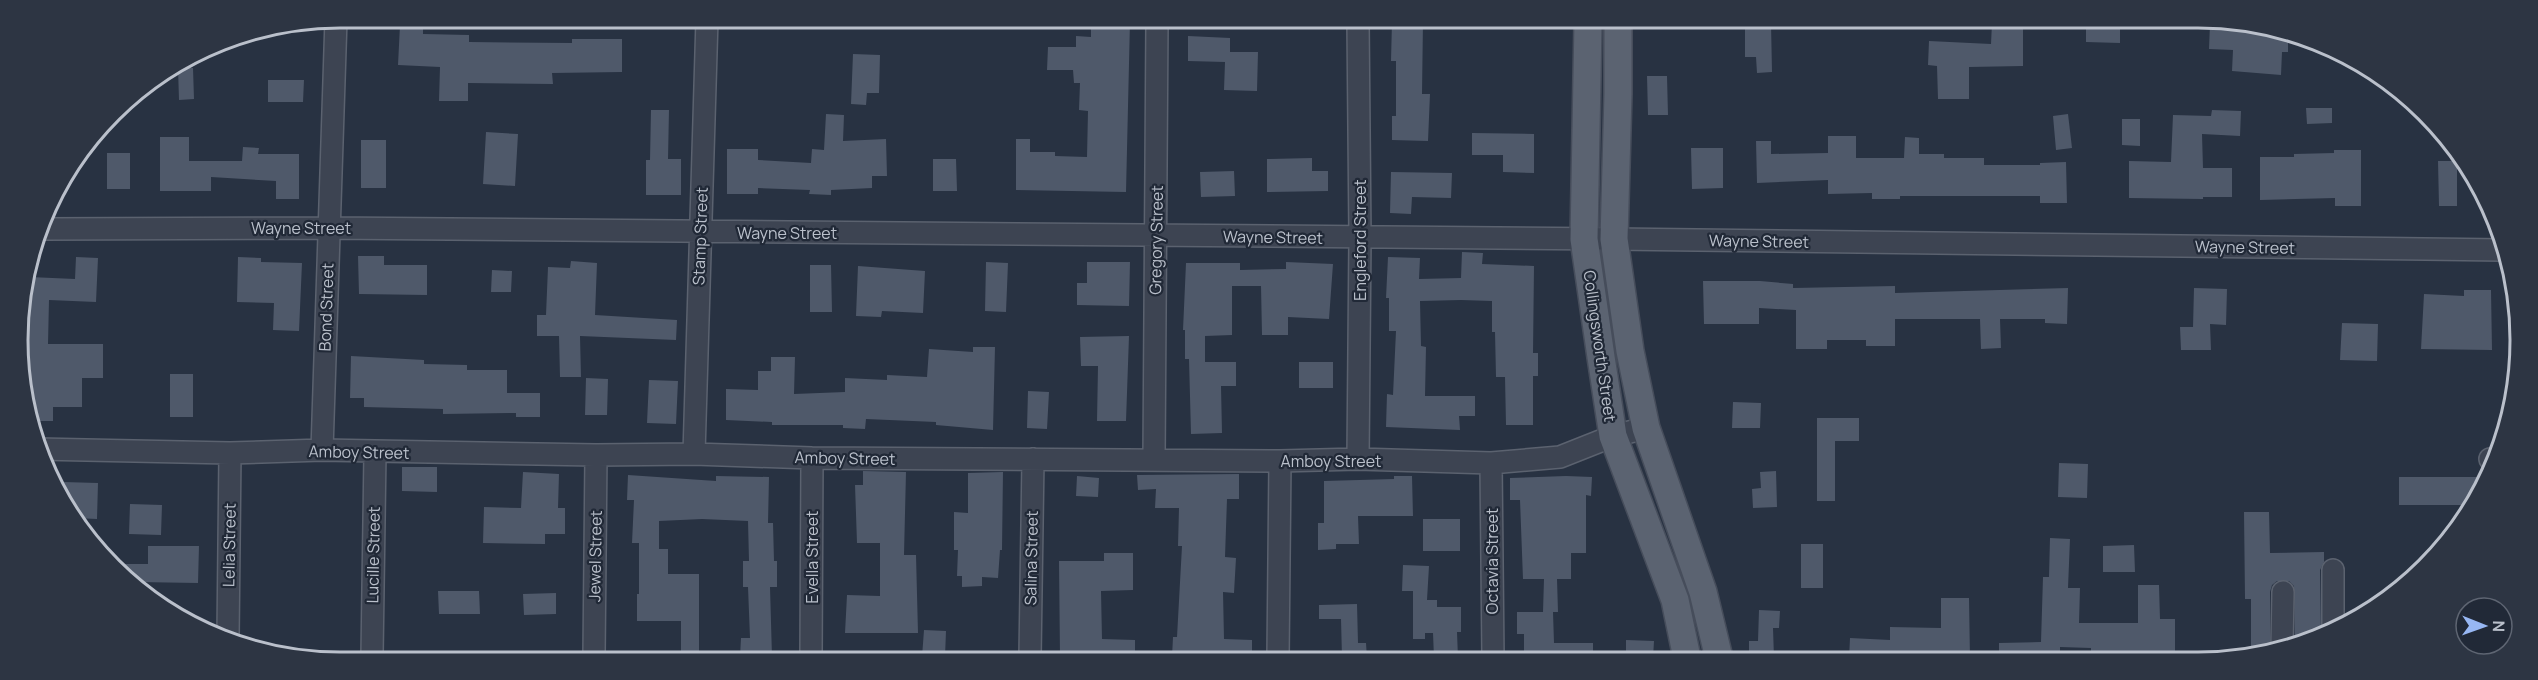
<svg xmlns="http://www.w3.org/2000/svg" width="2538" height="680" viewBox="0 0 2538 680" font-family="Manrope,sans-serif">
<rect width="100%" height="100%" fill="#283242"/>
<path fill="#4f596a" d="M1091,20L1130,21L1126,192L1016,190V139H1030V152H1055V156L1087,157L1088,111L1079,110L1080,83H1074L1073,70H1047L1048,47H1076V36L1091,37Z
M1392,21H1423L1422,94H1430L1428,141L1392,140V116H1396V61H1391Z
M1745,22L1771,23L1772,72L1757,73L1756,57H1745Z
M1992,23H2023V66L1969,67V99H1938L1937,66L1928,65L1929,41L1991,44Z
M2086,24H2120V43L2086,42Z
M2210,24H2260L2288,35V52H2282L2281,75L2232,71L2233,50L2209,49Z
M400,25L423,26V34L469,35V42L572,43V39H622V72L552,73L553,84L468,83V101H439L440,67L398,65Z
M1188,36L1230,38V52H1258L1257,91L1224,90L1225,62L1188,61Z
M853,54L880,55L879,93H867L866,105L851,104Z
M178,68H193L194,99L179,100Z
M1647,76H1667L1668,115H1648Z
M268,80H304L303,102H268Z
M2306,108H2332V123L2307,124Z
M651,110H669L668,159H681V195H646V160H650Z
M2212,110L2241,111L2240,136L2202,134L2203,168H2232V197H2203V199L2129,198V161L2171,162L2173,115L2211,116Z
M826,114L844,115L843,141L886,139L887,176H872V188L831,190V195L809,194L810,190L758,188V194H727V149H758V160L811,163L812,149L824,150Z
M2068,114L2072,148L2056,150L2053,116Z
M2122,119H2140V146L2122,145Z
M486,132L518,134L515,186L483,184Z
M1472,133L1534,134V173L1503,172V155H1472Z
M1828,136H1856V158H1904L1905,137L1919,138V154H1944V158H1984V165H2040V163L2066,162L2067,203H2040V196H1900V199H1872V193L1828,194V180L1757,183L1756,141H1771V154L1828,153Z
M160,137H189V161H242L243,147L259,148L258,154H299V199H276V181L211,177V191H160Z
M361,140H386V188H361Z
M1691,148H1723V188L1692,189Z
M2334,150H2361V206H2335V198L2260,200V157H2294V154L2334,153Z
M107,153H130V189H107Z
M1312,158V171H1328V191L1267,192V159Z
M933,159H956L957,191H933Z
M2438,161H2457V206H2439Z
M1234,171L1235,196L1201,197L1200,172Z
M1391,172L1452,173L1451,198L1412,197L1411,214L1390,213Z
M1462,252L1483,253L1482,264L1534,266L1533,353H1538V376H1533V425H1506L1505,377H1496L1495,332H1492V301L1461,300L1420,301L1421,346L1426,347L1425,396H1475V416H1459L1460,430L1386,427L1387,394L1393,395L1396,331H1389V298H1386L1388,257L1420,258L1419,279L1461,278Z
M358,256H384V265H427V295L359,294Z
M76,257L98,258L96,302L49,300L48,344H103V378H82V407H53V421H32L19,316L30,277L75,279Z
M238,257L261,258V262L302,263L299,331L273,330L274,303L237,302Z
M571,261L597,263L595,315L677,320L676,340L580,336L581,377H560L559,336H537V315H546L548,267L570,268Z
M986,262L1008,263L1006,312L985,311Z
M1087,262H1130L1129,306L1077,305V283H1087Z
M1286,262L1333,264L1329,319L1288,317V335H1262L1261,286H1232V335L1205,336V362H1236V386H1221L1222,433L1191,434L1189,359H1185V330H1183L1186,263H1240V270L1286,269Z
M810,265H831L832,312H810Z
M858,266L925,271L923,313L882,311L881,317L856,316Z
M492,270L512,271L511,292H491Z
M1703,281H1760L1793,284V288L1895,286V293L2068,288L2067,324L2045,323V319H2000L2001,348L1981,349L1980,319H1895V346H1866V340H1827V349H1796V310L1759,308V324H1704Z
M2194,288L2227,289L2226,325L2210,324L2211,350H2181L2180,327H2193Z
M2464,290H2491L2492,350L2421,349L2424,294L2464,296Z
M2342,323L2378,324L2377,361L2340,360Z
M1129,336L1126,421H1097L1098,366H1081L1080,337Z
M973,347H995L993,430L936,425V422L866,419L865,429L843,428V425H772V422L726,420V389L758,390V371H771V357H795L794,394L845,392V378L887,380V375L927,377L929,349L973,352Z
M351,356L424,360V364L467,365V370H507V393H540V417H516V413L443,414V409L364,407V398H350Z
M1299,362H1333V388H1299Z
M170,374H193V417H170Z
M586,378L608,379L607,415H585Z
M649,380L678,381L676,424L647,423Z
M1028,391L1049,392L1047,429L1027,428Z
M1733,402L1761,403L1760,428H1732Z
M1817,418H1859V441H1835V501H1817Z
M2059,463L2088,464L2087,498L2058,497Z
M402,467H437V492L402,491Z
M863,471L906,472L904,555H916L918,633H845L847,595L880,596V543H857L855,485H863Z
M1776,471L1777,507L1753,508L1752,489L1761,488L1760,472Z
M523,472L559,474L558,508H565V534H545V544L483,543L484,507L521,508Z
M1003,472L1002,550H1000L998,578L982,577V586L962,587V576H957L958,550H954V512L968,513V473Z
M1239,474V499H1227L1225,557L1236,558L1234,593L1223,592L1224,639L1252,640V658L1172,657L1173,637H1177L1182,546H1178L1179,508H1155L1156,489L1138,490L1137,475Z
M628,475L716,481V476L769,477L768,523H773L774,561H777V587H770L772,657H740L741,638H750L748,587H743V561H749L748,521L702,519L659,521V549H668V574H699V657H681V621H637V594H639V543H632L634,500H627Z
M1077,476L1099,478L1098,497L1076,496Z
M1394,476H1412L1413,516H1358L1359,544H1336V549L1318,550V523H1324V481L1394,479Z
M1566,476L1592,477L1591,496L1586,495V553H1571V579H1557L1558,612H1543L1544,579H1523L1520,500H1510V478Z
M2399,477H2489L2471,505H2399Z
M63,482L98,483L97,519L75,518L63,495Z
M130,504L162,505L161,535L129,534Z
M2244,512H2269L2270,553L2324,552V562L2320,570L2321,635L2295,643L2294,586L2289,581H2277L2272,585L2270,592V650L2251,656V599H2245Z
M1423,519H1460V551H1423Z
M2050,538L2070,539L2068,588H2080L2079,623H2138V585H2159L2160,619H2175V659H2091V648L2060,647V659H1999V643L2041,642L2043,577H2049Z
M1801,544H1823V588H1801Z
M2134,545L2135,572H2103V546Z
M148,546H199L198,583L137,582L116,564H148Z
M1104,553H1133V590L1101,591L1102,639L1135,640V657H1060L1059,561H1104Z
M1403,565L1429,566L1427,600H1437V607H1461V632H1457L1458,658H1434L1433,633H1425V639H1413V591H1402Z
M438,591H479L480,614H439Z
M556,593V614L524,615L523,594Z
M1941,598H1969L1970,659H1947V655H1883V659H1849L1850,638L1890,640V627L1941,628Z
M1357,604L1358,643H1366L1367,658H1342L1341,619H1319V605Z
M1759,610L1780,611L1779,628H1773L1774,658H1749V641H1758Z
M1517,612H1553L1554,643H1593V658H1524V634H1517Z
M924,630L946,631L945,657H922Z
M1626,640L1654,641L1653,658H1626Z"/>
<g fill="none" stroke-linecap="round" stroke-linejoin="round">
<g stroke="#5b626f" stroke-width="24">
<path id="minor" d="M43,229L329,228L1614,239L2503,250
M38,449L230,453L322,450L596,455L694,454L812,458L1280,461L1358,459L1491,463L1560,457L1613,436L1646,428
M322,450L336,19
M694,454L707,19
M1154,459L1157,21
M1358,459L1360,238L1358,21
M2490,459H2495
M1491,463L1493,658
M2333,570V631
M228,637L230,453
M2282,646L2283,592
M372,656L375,453
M594,656L596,455
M811,657L812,458
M1030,657L1033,459
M1278,658L1280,461"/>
</g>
<g stroke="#464d5b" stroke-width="30">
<path id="major" d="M1588,22L1584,239L1601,357L1613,436L1675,600L1687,658
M1618,22V94L1614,239L1630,351L1646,428L1703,592L1719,658"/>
</g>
<use href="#minor" stroke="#3d4452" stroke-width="21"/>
<use href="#major" stroke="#5b6371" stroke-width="27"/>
</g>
<g text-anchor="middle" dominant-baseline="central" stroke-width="4.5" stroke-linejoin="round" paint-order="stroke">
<g font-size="16" fill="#bac0cb" stroke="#212937">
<text x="301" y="228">Wayne Street</text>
<text x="787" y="233">Wayne Street</text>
<text transform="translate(700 236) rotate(-88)">Stamp Street</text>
<text transform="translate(1273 237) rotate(1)">Wayne Street</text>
<text transform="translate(1156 240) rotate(-89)">Gregory Street</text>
<text transform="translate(1360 240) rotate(-90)">Engleford Street</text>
<text transform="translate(1759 241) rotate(1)">Wayne Street</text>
<text transform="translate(2245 247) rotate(1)">Wayne Street</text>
<text transform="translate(326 307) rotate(-88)">Bond Street</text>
<text transform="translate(1600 346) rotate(82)">Collingsworth Street</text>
<text transform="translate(359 452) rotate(1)">Amboy Street</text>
<text transform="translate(845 458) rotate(1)">Amboy Street</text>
<text x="1331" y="461">Amboy Street</text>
<text transform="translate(229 545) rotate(-89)">Lelia Street</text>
<text transform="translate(373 555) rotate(-89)">Lucille Street</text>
<text transform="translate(595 556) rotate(-89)">Jewel Street</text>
<text transform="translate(812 557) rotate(-90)">Evella Street</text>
<text transform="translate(1031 558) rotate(-89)">Salina Street</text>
<text transform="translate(1492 561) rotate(-90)">Octavia Street</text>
</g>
</g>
<path d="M0 0H2538V680H0ZM340 28H2198A312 312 0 0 1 2510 340V340A312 312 0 0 1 2198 652H340A312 312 0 0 1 28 340V340A312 312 0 0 1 340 28Z" fill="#2d3543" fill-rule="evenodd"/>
<path fill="none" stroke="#bac0cb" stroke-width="3" d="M340 28H2198A312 312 0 0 1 2510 340V340A312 312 0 0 1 2198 652H340A312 312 0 0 1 28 340V340A312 312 0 0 1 340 28Z"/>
<g transform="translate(2484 626) rotate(91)"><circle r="28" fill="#212937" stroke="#5e6572" stroke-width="1.5"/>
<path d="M0-4.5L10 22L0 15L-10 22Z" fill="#97b7f3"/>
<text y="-9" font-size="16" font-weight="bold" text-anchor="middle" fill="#bac0cb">N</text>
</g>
</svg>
